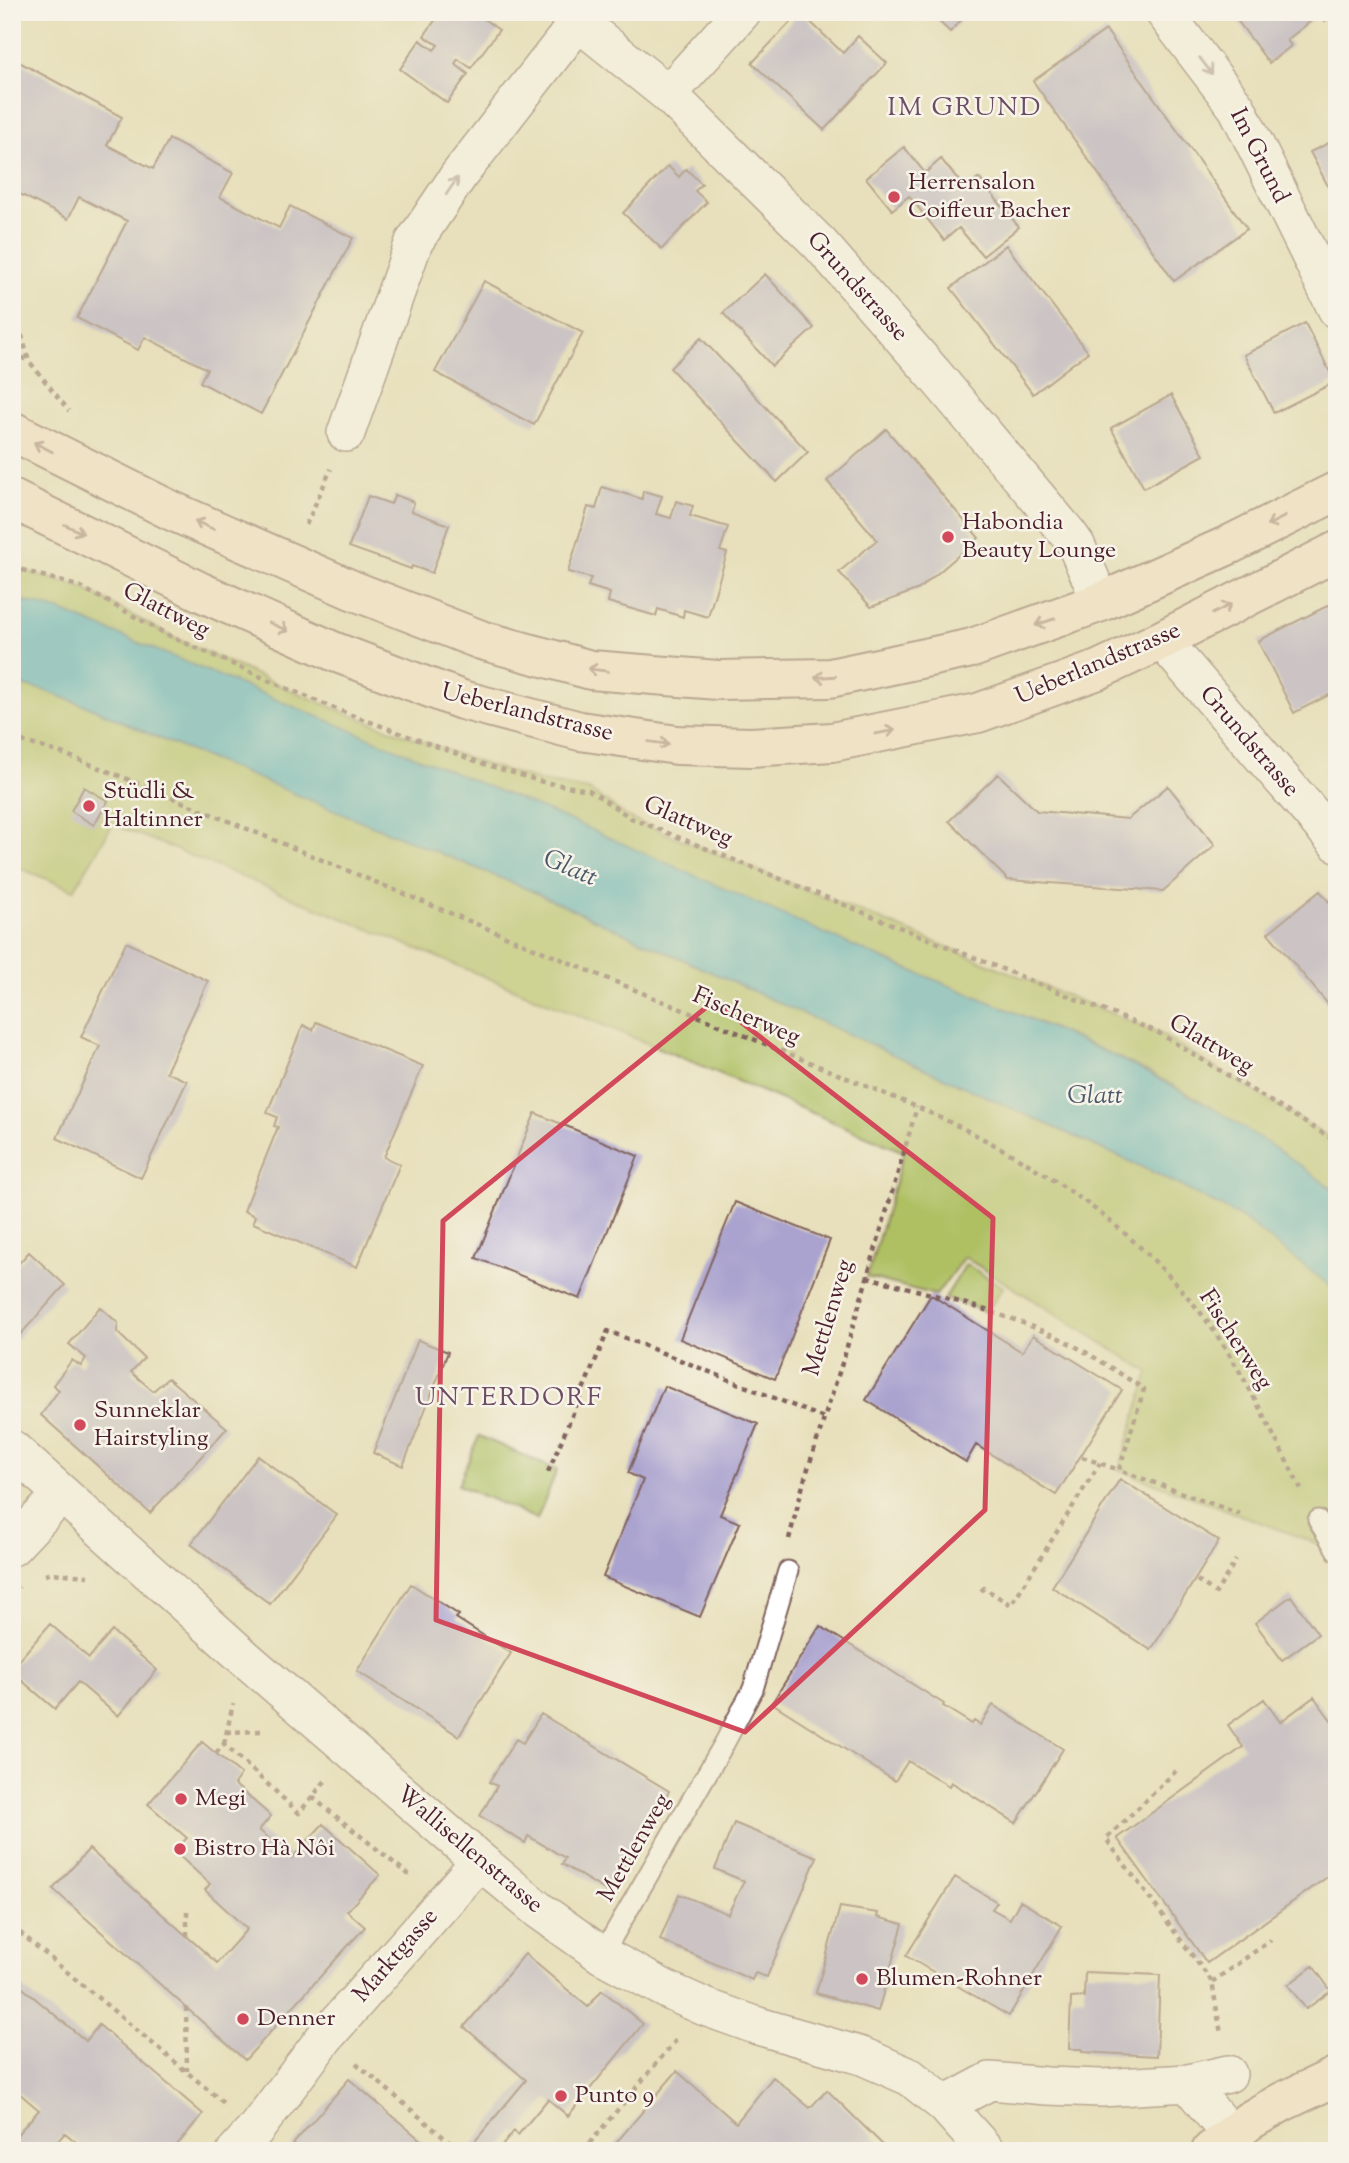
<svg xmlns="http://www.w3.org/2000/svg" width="1349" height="2163" viewBox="0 0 1349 2163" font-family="'Sorts Mill Goudy',serif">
<rect width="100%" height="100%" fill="#f7f3e8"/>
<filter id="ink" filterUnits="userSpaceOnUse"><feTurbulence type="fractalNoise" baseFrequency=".0143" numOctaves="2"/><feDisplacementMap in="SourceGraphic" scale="14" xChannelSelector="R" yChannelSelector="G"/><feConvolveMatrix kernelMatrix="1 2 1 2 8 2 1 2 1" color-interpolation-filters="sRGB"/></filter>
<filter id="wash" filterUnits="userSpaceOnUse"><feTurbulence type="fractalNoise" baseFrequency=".00686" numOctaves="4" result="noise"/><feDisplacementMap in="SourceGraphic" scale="28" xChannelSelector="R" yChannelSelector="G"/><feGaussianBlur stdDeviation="1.57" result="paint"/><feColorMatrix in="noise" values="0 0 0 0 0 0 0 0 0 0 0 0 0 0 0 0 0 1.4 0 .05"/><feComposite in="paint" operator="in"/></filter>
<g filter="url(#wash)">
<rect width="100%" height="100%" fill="#e8e0bc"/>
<path fill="#afc063" stroke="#7c7047" stroke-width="2" d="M12,567L81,587L170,636L279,685L346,713L484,764L543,782L589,790L631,819L1157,1032L1337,1142V1192C1267,1142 1194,1092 1115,1056C1040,1021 962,991 885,960L59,610L12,598Z
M12,683L43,690L95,709L161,739L525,888L1153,1172L1241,1217L1337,1291V1551L1119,1470L1149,1372L964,1257L936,1295L867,1277L904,1152L695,1063L113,824L74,890L12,865Z
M966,1264L1003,1287L987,1312L945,1298Z
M479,1436L557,1470L537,1519L458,1485Z"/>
<path fill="#46aec6" stroke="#486678" stroke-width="2" d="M12,598L59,610L567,819L885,960L1000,1006L1117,1057L1210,1106L1284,1154L1337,1192V1291L1241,1217L1153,1172L525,888L161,739L95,709L43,690L12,683Z"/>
<g id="blocks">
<path fill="#aaa3cf" d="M441,12H474L499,30L471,68L458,59L455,64L468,74L447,103L400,69L420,40L434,50L438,45L424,36Z
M800,12L843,53L858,36L887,63L824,130L752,63Z
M929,12H969L950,32Z
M1231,12H1336L1325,21L1320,14L1287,40L1291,46L1269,63Z
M1106,30L1247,229L1174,281L1033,81Z
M19,62L122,117L107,145L153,169L169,139L233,173L220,197L279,228L290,206L353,238L261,414L200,382L207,369L145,337L138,350L77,318L127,221L79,197L68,219L12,190V75Z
M1337,139V203L1310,152Z
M904,147L925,173L941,159L966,189L979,178L1019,227L983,256L959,228L944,240L909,196L892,210L866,178Z
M668,166L679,177L686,169L702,184L695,191L707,202L662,249L623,213Z
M1006,245L1088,352L1033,394L951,288Z
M765,274L814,328L772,366L723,313Z
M484,281L583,333L534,425L435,372Z
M1305,323L1335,382L1274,413L1244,355Z
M701,338L808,452L777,482L670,368Z
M1171,395L1204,455L1144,488L1111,428Z
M886,429L979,538L919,589L871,607L839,572L877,540L827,481Z
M602,487L642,499L643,491L662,496L656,514L671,518L676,501L693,506L690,516L728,527L720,551L727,553L708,617L684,610L683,617L658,609L656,616L608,602L610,593L588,586L591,578L568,572L588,507L596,509Z
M395,495L414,502L411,511L449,525L432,573L412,566L411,569L349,547L368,496L391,504Z
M1337,601V691L1294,713L1258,641Z
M998,774L1037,811L1128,819L1168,786L1215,845L1163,891L1008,880L949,821Z
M84,787L108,801L94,825L71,811Z
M1320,891L1337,911V1015L1268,933Z
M126,942L208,981L166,1072L187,1081L141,1178L57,1138L100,1046L81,1037Z
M316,1022L423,1066L384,1157L400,1164L357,1267L253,1223L255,1216L244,1211L278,1127L274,1126L277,1117L267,1113L303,1025L313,1030Z
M535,1113L638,1156L580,1299L476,1258Z
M735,1202L830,1240L775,1379L680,1339Z
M29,1252L65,1285L12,1344V1271Z
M931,1295L1022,1352L1033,1335L1122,1390L1056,1495L976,1445L966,1462L866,1400Z
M100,1307L118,1323L117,1332L144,1358L131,1372L153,1391L168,1378L227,1428L150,1513L41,1415L59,1390L53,1385L72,1360L81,1366L86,1358L69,1344Z
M418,1340L448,1352L403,1466L373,1453Z
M664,1386L758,1424L720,1515L740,1523L700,1617L603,1577L643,1480L628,1473Z
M258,1456L337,1515L270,1604L191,1544Z
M1120,1479L1219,1541L1151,1650L1052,1587Z
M411,1584L459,1615L456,1618L511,1653L459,1736L357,1671Z
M1291,1596L1318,1634L1282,1660L1255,1623Z
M50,1624L89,1658L112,1631L157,1670L118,1716L78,1682L55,1709L12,1672V1668Z
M820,1626L944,1704L943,1706L972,1724L974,1721L980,1725L993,1705L1063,1749L1016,1823L951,1782L949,1786L908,1761L895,1781L772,1703Z
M1314,1697L1337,1728V1870L1207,1963L1117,1838L1243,1747L1228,1725L1264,1699L1280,1722Z
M541,1714L669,1791L608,1892L562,1864L565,1858L528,1836L525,1843L480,1816L497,1786L489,1782L516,1739L523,1743Z
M202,1742L241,1774L234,1784L271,1816L259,1830L292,1858L323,1824L380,1875L347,1911L365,1927L245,2060L53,1889L89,1849L217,1963L247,1929L205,1890L210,1884L174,1851L187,1838L148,1804Z
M734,1823L817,1857L767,1977L755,1973L752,1980L660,1940L679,1894L728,1914L744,1881L715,1869Z
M955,1877L997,1902L992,1909L1010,1919L1020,1901L1062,1926L1009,2016L906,1956Z
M840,1907L878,1913L877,1917L903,1924L878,2011L816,1993Z
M525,1954L588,2007L602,1990L643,2024L568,2116L548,2099L518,2135L514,2131L498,2151H475L470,2147L526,2080L464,2027Z
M1313,1966L1331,1991L1306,2009L1288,1985Z
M1085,1972L1160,1975L1157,2056L1082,2052V2049H1069L1071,1998L1084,1997Z
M12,1979L86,2041L99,2025L203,2114L172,2151H87L65,2133L49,2151H12V2140L39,2110L12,2087Z
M677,2071L736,2123L773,2077L810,2108L827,2090L889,2151H609Z
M349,2079L416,2136L433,2151H287Z"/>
</g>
</g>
<g filter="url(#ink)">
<use href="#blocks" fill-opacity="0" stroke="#81635e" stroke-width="2"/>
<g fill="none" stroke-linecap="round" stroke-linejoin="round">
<g stroke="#81635e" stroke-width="23">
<path id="lane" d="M1318,1520L1337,1551
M602,1955L724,1744L753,1689L788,1571"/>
</g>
<g stroke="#81635e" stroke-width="40">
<path id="street" d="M566,12L668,94L820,244L934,374L1069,535L1076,545L1101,602
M1164,12L1237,108L1337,310
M668,94L742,12
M346,433L414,242L459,175L579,21
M1162,640L1337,843
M12,1449L246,1659L480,1861L540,1911L602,1955L667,1990L705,2007L758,2026L862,2056L910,2077L945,2105L986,2151
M12,1547L62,1494
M1188,2083L1228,2074
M945,2105L990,2081L1047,2086L1101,2088L1188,2083L1231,2136
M236,2151L255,2130L325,2037L480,1861"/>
</g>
<g stroke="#81635e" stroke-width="42">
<path id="secondary" d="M12,431L170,510L352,590L481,640L591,670L718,680L830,678L972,648L1101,602L1231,544L1337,491
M12,499L201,592L335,652L462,700L580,731L677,745L751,747L832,742L978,713L1098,670L1162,640L1337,551
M1211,2151L1249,2121L1282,2102L1337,2076"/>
</g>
<path stroke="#81635e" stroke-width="4.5" stroke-dasharray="5 5" stroke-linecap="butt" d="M12,331L22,336L29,361L69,411
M12,353L29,361
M306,525L331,469
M12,567L81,587L170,636L279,685L346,713L484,764L543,782L589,790L631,818L1157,1032L1337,1142
M12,738L64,754L115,774L917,1107C1027,1156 1124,1216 1200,1312C1241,1364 1272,1434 1303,1493
M12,973L17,960
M867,1277C932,1294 1000,1311 1061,1339C1090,1353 1117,1372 1144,1389L1119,1470L1240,1514
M1082,1457L1119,1470
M548,1472L608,1331L824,1418
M789,1539L804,1481L844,1357L917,1107
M45,1575L52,1573L88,1576
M1197,1580L1216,1593L1236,1560
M981,1591L984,1588L1011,1605L1100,1463
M12,1595L19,1587
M226,1732L264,1731
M224,1744L233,1704
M216,1753L224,1744L299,1813L326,1780
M1176,1771L1106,1839L1212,1982L1221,2034
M312,1797L408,1874L413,1875
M12,1926L224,2103
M187,1936V1911
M1212,1982L1271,1940
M186,2007L187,2071
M356,2063L460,2151
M583,2151L677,2039"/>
<use href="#lane" stroke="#fff" stroke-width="19"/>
<use href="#street" stroke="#fff" stroke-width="37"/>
<use href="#secondary" stroke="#fbe5cf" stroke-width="38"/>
</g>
<defs><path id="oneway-shaft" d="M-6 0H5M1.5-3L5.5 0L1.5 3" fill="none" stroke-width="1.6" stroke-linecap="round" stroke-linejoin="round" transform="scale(1.75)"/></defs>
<g stroke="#ae9aa0">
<use href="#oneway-shaft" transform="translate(1206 66) rotate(53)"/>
<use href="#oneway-shaft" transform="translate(452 186) rotate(-56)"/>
</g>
<g stroke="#a2827d">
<use href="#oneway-shaft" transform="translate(43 447) rotate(-153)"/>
<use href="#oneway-shaft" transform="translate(1276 521) rotate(153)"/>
<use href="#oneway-shaft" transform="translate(204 525) rotate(-156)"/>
<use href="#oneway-shaft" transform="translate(74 529) rotate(26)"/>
<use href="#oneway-shaft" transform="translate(1222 609) rotate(-27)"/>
<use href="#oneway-shaft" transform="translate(1045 622) rotate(161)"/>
<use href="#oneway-shaft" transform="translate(279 627) rotate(24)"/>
<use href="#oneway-shaft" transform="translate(598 670) rotate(-173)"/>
<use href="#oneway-shaft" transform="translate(825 677) rotate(176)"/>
<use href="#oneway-shaft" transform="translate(885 732) rotate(-11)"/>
<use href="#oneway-shaft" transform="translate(659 743) rotate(8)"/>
</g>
</g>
<path d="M0 0H1349V2163H0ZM714,1001L993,1218L985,1510L745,1732L436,1620L443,1221Z" fill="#e8e0bc" fill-opacity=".55" fill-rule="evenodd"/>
<path fill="none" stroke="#d1495b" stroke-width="5" stroke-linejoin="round" d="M714,1001L993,1218L985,1510L745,1732L436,1620L443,1221Z"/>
<g fill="#d1495b" stroke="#f7f3e8" stroke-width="2.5">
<circle cx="894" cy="197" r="7"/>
<circle cx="948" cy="537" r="7"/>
<circle cx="89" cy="806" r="7"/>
<circle cx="80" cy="1425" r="7"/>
<circle cx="181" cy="1799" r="7"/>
<circle cx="180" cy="1849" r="7"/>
<circle cx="862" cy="1979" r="7"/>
<circle cx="243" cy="2019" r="7"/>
<circle cx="561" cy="2096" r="7"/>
</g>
<g text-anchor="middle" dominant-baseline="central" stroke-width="5" stroke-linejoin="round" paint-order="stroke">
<g font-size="24" fill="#4a1f2b" stroke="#f7f3e8">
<text transform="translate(1259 156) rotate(63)">Im Grund</text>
<text transform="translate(857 287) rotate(48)">Grundstrasse</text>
<text transform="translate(166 611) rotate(27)">Glattweg</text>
<text transform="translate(1098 664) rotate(-23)">Ueberlandstrasse</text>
<text transform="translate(527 713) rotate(14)">Ueberlandstrasse</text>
<text transform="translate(1249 742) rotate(49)">Grundstrasse</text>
<text transform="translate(688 822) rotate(23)">Glattweg</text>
<text transform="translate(746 1017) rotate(23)">Fischerweg</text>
<text transform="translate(1211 1045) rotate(31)">Glattweg</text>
<text transform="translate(829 1318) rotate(-73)">Mettlenweg</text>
<text transform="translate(1235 1340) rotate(57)">Fischerweg</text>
<text transform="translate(635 1848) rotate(-60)">Mettlenweg</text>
<text transform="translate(469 1850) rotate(40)">Wallisellenstrasse</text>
<text transform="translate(396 1956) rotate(-49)">Marktgasse</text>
</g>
<g font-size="24" fill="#4a1f2b" stroke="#f7f3e8" text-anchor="start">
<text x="908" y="183">Herrensalon<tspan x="908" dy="28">Coiffeur Bacher</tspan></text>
<text x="962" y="523">Habondia<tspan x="962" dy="28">Beauty Lounge</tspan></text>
<text x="103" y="792">Stüdli &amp;<tspan x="103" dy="28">Haltinner</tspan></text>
<text x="94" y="1411">Sunneklar<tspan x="94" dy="28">Hairstyling</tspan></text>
<text x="195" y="1799">Megi</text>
<text x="194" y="1849">Bistro Hà Nôi</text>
<text x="876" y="1979">Blumen-Rohner</text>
<text x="257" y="2019">Denner</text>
<text x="575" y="2096">Punto 9</text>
</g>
<g font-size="26" letter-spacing="2" fill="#6c4d64" stroke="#f7f3e8">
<text x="965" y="108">IM GRUND</text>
<text x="509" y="1398">UNTERDORF</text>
</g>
<g font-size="26" font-style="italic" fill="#485869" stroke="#f7f3e8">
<text transform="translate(570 869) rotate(23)">Glatt</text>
<text x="1095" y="1096">Glatt</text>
</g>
</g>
<rect width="1349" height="2163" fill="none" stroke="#f7f3e8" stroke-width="42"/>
</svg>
